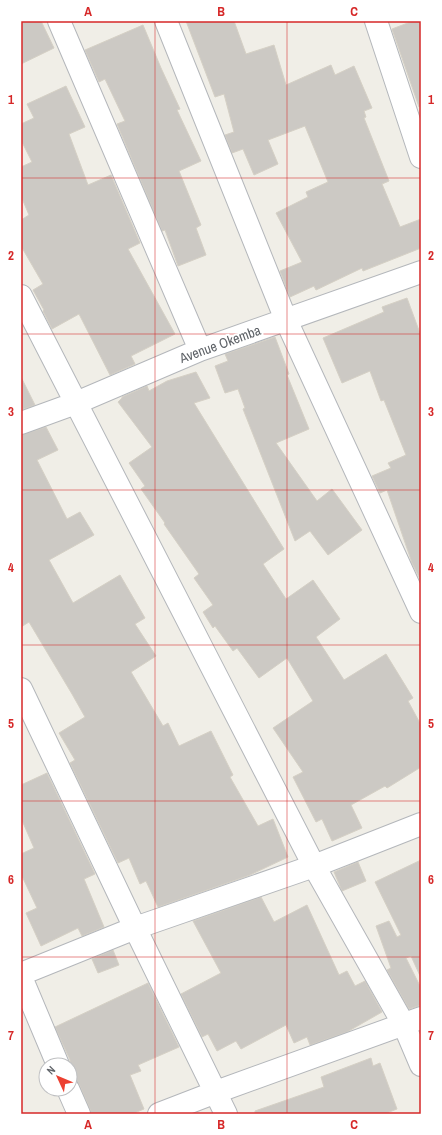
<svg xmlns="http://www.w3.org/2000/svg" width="442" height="1135" viewBox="0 0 442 1135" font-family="'Archivo Narrow',sans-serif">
<rect width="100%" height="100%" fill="#f0eee7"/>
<path fill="#ccc9c4" stroke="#d5d0c5" d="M21,21H41L54,48L21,64Z
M186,21H234L246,54L274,45L286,85L331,65L335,75L354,66L372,108L364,111L366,117L364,118L389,181L382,184L400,227L421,219V248L363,271L362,268L316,290L314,286L290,297L280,271L302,262L276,213L308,197L306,192L328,182L305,126L268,140L278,164L254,175L243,149L232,153L225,135L234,132L224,94L215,97Z
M413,21H421V106L419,107L392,29Z
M143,25L161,68L180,109L177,110L201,161L179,171L201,225L196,228L206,255L178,266L165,230L162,231L117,124L125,121L105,79L99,82L85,50Z
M66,86L85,127L69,134L88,185L111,175L140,243L128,249L175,334L131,356L135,364L110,375L79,314L52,329L43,311L44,310L33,290L43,284L21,246V220L29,215L21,196V167L32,162L21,140V124L34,118L27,104Z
M407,298L421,336V579H420L412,563L387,490L380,493L372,476L391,468L388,463L406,455L384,400L381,401L370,371L342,383L323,338L384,312L382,307Z
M275,337L289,374L287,375L309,429L276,443L317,501L332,489L362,530L328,555L310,531L295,541L243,409L245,408L238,389L225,393L215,366L228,361L225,354Z
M196,372L210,398L194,403L284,549L263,564L286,599L313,580L340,619L316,637L344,680L386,654L413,698L408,701L421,725V767L387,788L385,786L351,805L362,828L332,841L322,819L316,822L293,777L303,772L273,728L313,701L287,658L259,678L237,648L233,651L215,626L213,628L203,612L213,605L194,578L199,574L164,524L165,523L141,489L145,486L129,463L152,447L118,402L122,398V397L147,386L149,391L167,381Z
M21,377L35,405L21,410Z
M46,427L58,450L37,460L67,519L80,512L94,535L49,560L73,603L120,575L145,618L135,624L156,656L131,672L163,726L168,723L179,746L211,731L233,775L230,777L258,826L273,819L288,857L250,875L158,907L146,881L140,884L129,858L118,863L70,763L75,760L59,733L85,717L72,694L29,622L21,627V435Z
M47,773L95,874L84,879L104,927L82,936L78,928L41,946L26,913L37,908L21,874V854L34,848L21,818V785Z
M421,860V978L411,956L406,958L421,988V1005L409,1009L387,970L391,968L376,926L389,921L397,937L401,935L375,882Z
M358,862L366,881L342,891L334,872Z
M261,897L274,922L307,905L339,975L347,971L355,986L365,981L382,1012L347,1032L310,1045L307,1037L294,1043L286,1025L241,1049L236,1041L217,1051L208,1034L202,1037L181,994L221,973L193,921Z
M113,950L119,965L98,973L92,959Z
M148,983L179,1047L138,1065L141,1071L130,1075L144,1109L132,1114H91L90,1109L79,1084L75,1079L70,1067V1060L55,1027Z
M371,1058L373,1066L380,1063L397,1109L384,1114H255V1111L324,1087L321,1077Z"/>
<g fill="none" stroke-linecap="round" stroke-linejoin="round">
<g stroke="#b4b7bb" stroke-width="24">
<path id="minor" d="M59,21L200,350
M166,21L286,320L421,612
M376,21L421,157
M21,296L314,866L404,1025L421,1065
M21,423L76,403L200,350L421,272
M21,689L135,928L226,1114
M21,974L135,928L314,866L421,824
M21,977L58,1065
M68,1089L79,1114
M159,1114L216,1092L421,1018"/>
</g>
<use href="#minor" stroke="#fff" stroke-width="22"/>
</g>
<path fill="none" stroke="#d62828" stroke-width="1" stroke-opacity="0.55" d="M155,21V1114M287,21V1114M21,178H421M21,334H421M21,490H421M21,645H421M21,801H421M21,957H421"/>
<g text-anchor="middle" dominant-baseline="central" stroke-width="4" stroke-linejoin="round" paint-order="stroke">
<g font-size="14" fill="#5e6267" stroke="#fff">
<text transform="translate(220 344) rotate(-20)">Avenue Okemba</text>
</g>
</g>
<rect width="442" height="1135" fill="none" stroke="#ffffff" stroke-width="44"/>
<g transform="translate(58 1077) rotate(314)"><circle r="19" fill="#ffffff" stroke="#bfc0c2"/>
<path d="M0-3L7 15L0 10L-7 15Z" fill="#ec4031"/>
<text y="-6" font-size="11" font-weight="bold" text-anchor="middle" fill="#5e6267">N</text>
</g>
<rect x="22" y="22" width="398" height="1091" fill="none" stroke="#d62828" stroke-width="1.5"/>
<g font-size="13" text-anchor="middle" font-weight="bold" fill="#d62828">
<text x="88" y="16">A</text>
<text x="221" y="16">B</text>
<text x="354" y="16">C</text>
<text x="11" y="104">1</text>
<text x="431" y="104">1</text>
<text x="11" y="260">2</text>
<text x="431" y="260">2</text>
<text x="11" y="416">3</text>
<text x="431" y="416">3</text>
<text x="11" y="572">4</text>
<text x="431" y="572">4</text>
<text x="11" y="728">5</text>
<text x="431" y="728">5</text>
<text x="11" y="884">6</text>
<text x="431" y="884">6</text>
<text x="11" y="1040">7</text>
<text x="431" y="1040">7</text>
<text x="88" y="1129">A</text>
<text x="221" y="1129">B</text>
<text x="354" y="1129">C</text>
</g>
</svg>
